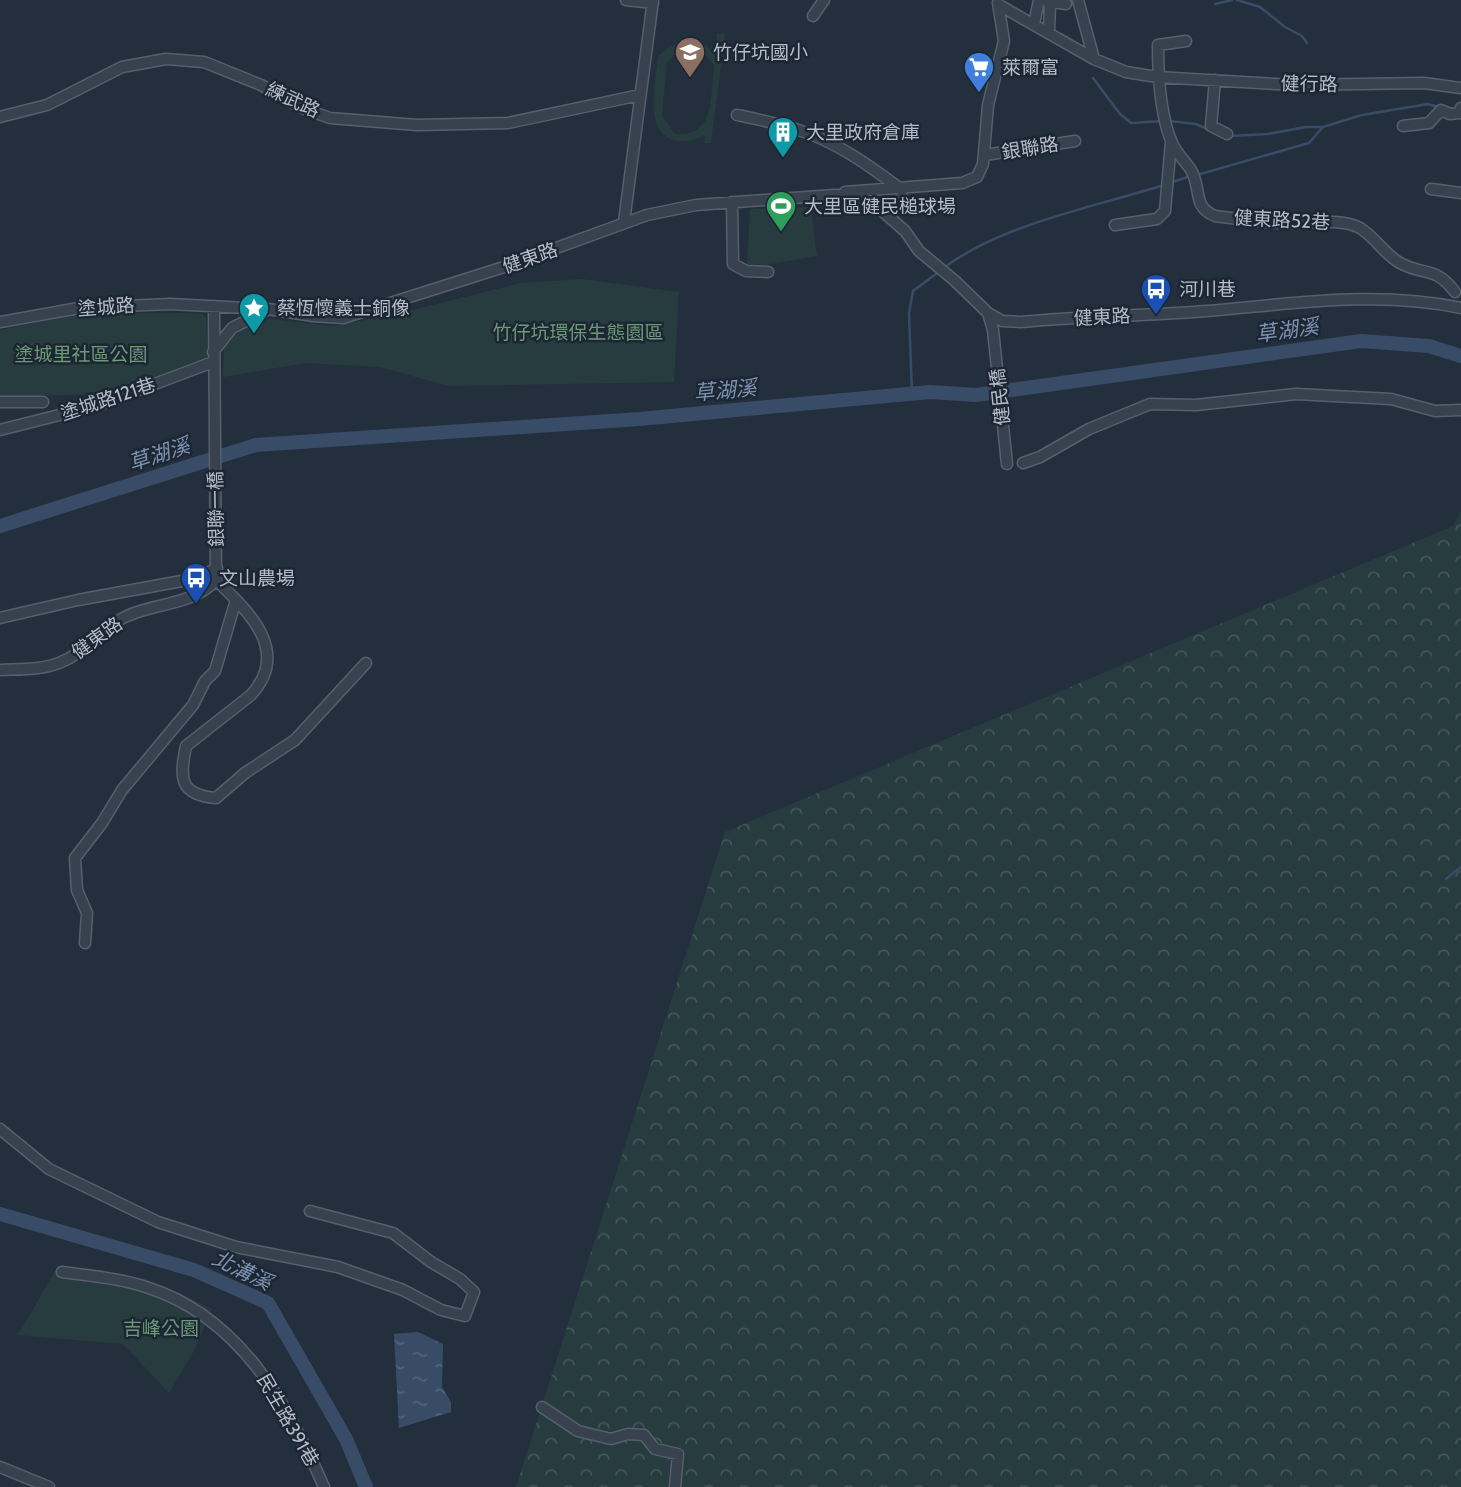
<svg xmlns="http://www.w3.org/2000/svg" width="1461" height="1487" viewBox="0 0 1461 1487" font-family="Cabin,'Noto Sans TC',sans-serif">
<defs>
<pattern id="forest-crowns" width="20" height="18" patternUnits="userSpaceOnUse" patternTransform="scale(1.75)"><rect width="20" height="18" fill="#263c3f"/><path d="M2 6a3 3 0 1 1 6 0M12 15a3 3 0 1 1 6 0" fill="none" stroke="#435659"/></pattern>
<pattern id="water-ripples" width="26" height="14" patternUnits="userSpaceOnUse" patternTransform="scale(1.75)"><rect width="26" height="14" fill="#394c67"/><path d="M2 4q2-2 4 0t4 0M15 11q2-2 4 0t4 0" fill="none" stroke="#53647b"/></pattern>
</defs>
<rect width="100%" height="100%" fill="#242f3e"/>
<path fill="url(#forest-crowns)" d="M1461,510V1487H516L725,832L1453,526Z"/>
<path fill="#263c3f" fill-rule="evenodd" d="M717,34H725L711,143H704L705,135C697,140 688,142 678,141C642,136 656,82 658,57C675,39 697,36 715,53ZM688,48C700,48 709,56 714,66C710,97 716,137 675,134L662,116L667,62L674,55Z
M811,207L817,256L766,265L747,264L750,209Z
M582,279L679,292L674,382L448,386L380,367L306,363L223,377L224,346L241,330L255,322L269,319L332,326L397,314L521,283Z
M184,313L203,314L206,318L208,355L206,357L167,373L99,394L0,397V330L77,314Z
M58,1266L157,1284L212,1309L194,1351L169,1393L123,1344L18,1335Z"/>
<path fill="url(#water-ripples)" d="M418,1332L443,1344L442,1387L451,1402V1412L399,1428L394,1334Z"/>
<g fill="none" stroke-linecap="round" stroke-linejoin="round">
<path stroke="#394c67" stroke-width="2.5" d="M1237,0L1260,7L1285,27L1302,36L1307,43
M1215,4L1232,0
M1093,78L1120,114L1131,123L1163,121
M1170,121L1196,124L1207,129
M1230,136L1268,134L1306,127H1323
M1197,175L1309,143L1323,127L1362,115L1428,104L1438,107
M1170,183L1190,176
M945,267C1003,224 1094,207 1164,185
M912,393L909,313L913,291L940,271
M1446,879L1461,867"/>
<path stroke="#394c67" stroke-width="14" d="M0,526L256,445L639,419L930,392L976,395L1361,341L1429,346L1461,356
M0,1214L194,1270L268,1303L346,1439L366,1487"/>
<g stroke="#565f6c" stroke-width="13">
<path id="minor" d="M626,0L653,3
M1078,0L1094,59
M1046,1L1066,4
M999,5L1094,59L1126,72L1157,77L1293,85L1424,83L1461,88
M813,16L824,0
M1034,24L1039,0
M1049,32L1050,2
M1186,41L1158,45C1158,75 1160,115 1172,143C1177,154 1185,161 1191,170C1202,189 1192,207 1215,216C1237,219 1258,222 1280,223C1301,224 1342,217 1360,228C1375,237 1384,254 1400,263C1424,276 1436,266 1455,292
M1215,80L1211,126L1227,134
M737,115C761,120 786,125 810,134C842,146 871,167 898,187
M0,117L47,105L122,67L166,59L204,62L261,85L302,108L330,118L417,125L508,123L640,95
M1403,126L1429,123L1441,110L1450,114L1460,113L1461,108
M985,155L1075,141
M1431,189L1461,193
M845,192L962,183L977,177L983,164L988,105L1004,41L998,3
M732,202L733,264L746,271L768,272
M880,209L905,231L919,251L954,280L988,313L1002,321L1021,322C1083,316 1145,316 1207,311C1291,304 1377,290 1461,308
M624,222L653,0
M1115,225L1157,219L1165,211L1171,142
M988,313L993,330L1007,464
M0,322L79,308L170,304L268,309L313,316L343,318L504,267L647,215L696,205L834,195L853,196L890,209L898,206L902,196
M213,352L232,328L267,310
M0,402H43
M0,430L99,405L213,362
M1023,463L1040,457L1089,429L1150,404L1196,405L1296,394L1391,399L1435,411L1461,410
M216,580C249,612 291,651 251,695L186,746C179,779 180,795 216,798L245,773L295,740L366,663
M0,618L78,600L198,578L217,568
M0,670C19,669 41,670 59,663C85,653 99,632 121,619C151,602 192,607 216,580L214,306
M85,943L87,913L77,890L75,858L102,823L122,790L193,705L205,681L215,671L236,600
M0,1129L49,1169L158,1222L236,1247L338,1267L403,1290L441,1310L465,1316L474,1292L460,1279L431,1262L393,1233L310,1211
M62,1272C90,1276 119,1278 146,1287C239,1316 288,1404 324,1487
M542,1407L578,1431L611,1439L628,1434L644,1435L655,1449L678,1454L675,1487
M0,1467L49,1487"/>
</g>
<use href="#minor" stroke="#38414e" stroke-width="10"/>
</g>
<defs>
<g id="school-pin" transform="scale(1.575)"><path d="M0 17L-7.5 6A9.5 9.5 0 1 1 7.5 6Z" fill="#8d6e63" stroke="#1d2633"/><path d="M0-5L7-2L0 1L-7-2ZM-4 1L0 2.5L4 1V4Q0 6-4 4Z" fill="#fff"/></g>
<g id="supermarket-pin" transform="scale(1.575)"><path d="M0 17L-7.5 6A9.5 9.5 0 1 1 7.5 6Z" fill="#3f7fe0" stroke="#1d2633"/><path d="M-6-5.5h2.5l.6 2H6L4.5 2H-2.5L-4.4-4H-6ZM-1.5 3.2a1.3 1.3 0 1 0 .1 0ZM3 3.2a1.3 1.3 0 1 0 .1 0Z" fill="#fff"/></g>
<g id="building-pin" transform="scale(1.575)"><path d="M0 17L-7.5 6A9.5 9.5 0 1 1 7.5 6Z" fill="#0f9aa8" stroke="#1d2633"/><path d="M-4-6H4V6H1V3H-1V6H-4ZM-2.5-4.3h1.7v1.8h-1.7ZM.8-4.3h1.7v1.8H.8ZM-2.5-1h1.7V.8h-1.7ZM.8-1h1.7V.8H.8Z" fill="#fff"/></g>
<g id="stadium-pin" transform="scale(1.575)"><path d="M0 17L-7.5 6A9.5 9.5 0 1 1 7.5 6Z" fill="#2e9e5b" stroke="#1d2633"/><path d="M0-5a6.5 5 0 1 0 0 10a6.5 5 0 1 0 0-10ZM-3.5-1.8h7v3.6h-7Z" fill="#fff"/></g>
<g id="bus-pin" transform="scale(1.575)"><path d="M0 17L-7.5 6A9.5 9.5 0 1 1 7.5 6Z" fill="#1a4fb4" stroke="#1d2633"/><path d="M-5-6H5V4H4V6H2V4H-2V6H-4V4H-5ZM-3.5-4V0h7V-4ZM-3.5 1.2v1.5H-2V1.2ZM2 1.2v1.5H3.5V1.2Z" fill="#fff"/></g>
<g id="sight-pin" transform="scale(1.575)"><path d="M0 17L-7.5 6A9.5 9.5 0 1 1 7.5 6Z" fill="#0f9aa8" stroke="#1d2633"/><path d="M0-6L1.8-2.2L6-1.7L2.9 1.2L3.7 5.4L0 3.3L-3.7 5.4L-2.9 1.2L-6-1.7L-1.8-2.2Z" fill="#fff"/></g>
</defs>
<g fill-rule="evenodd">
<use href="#school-pin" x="690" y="52"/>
<use href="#supermarket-pin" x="979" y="67"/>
<use href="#building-pin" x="783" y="132"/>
<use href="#stadium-pin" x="781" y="206"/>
<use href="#bus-pin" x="1156" y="289"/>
<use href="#sight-pin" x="254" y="308"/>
<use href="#bus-pin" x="196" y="578"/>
</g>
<g text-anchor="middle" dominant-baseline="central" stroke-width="5" stroke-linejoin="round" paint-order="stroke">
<g font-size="19" fill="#b4bcc9" stroke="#1d2633" text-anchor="start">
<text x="713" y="52">竹仔坑國小</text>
<text x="1002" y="67">萊爾富</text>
<text x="806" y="132">大里政府倉庫</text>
<text x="804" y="206">大里區健民槌球場</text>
<text x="1179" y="289">河川巷</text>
<text x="277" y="308">蔡恆懷義士銅像</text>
<text x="219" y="578">文山農場</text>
</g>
<g font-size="19" fill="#b4bcc9" stroke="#1d2633">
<text transform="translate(1309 84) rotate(1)">健行路</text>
<text transform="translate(293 100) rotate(25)">練武路</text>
<text transform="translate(1030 148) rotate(-9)">銀聯路</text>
<text transform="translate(1282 220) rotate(3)">健東路52巷</text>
<text transform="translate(530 258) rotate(-19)">健東路</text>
<text transform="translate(106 307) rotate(-4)">塗城路</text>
<text transform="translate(1102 317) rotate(-3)">健東路</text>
<text transform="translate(1000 397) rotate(-96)">健民橋</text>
<text transform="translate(108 399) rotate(-18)">塗城路121巷</text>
<text transform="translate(216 509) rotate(-91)">銀聯一橋</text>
<text transform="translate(97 638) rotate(-36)">健東路</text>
<text transform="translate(288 1420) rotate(60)">民生路391巷</text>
</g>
<g font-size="19" fill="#6b9a76" stroke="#1d2633">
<text x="578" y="332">竹仔坑環保生態園區</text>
<text x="81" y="354">塗城里社區公園</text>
<text x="161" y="1328">吉峰公園</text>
</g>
<g font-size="21" font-style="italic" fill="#7c92b1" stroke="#1d2633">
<text transform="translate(1287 330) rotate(-8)">草湖溪</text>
<text transform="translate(725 390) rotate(-5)">草湖溪</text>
<text transform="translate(159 454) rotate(-18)">草湖溪</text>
<text transform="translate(242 1270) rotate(26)">北溝溪</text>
</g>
</g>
</svg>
